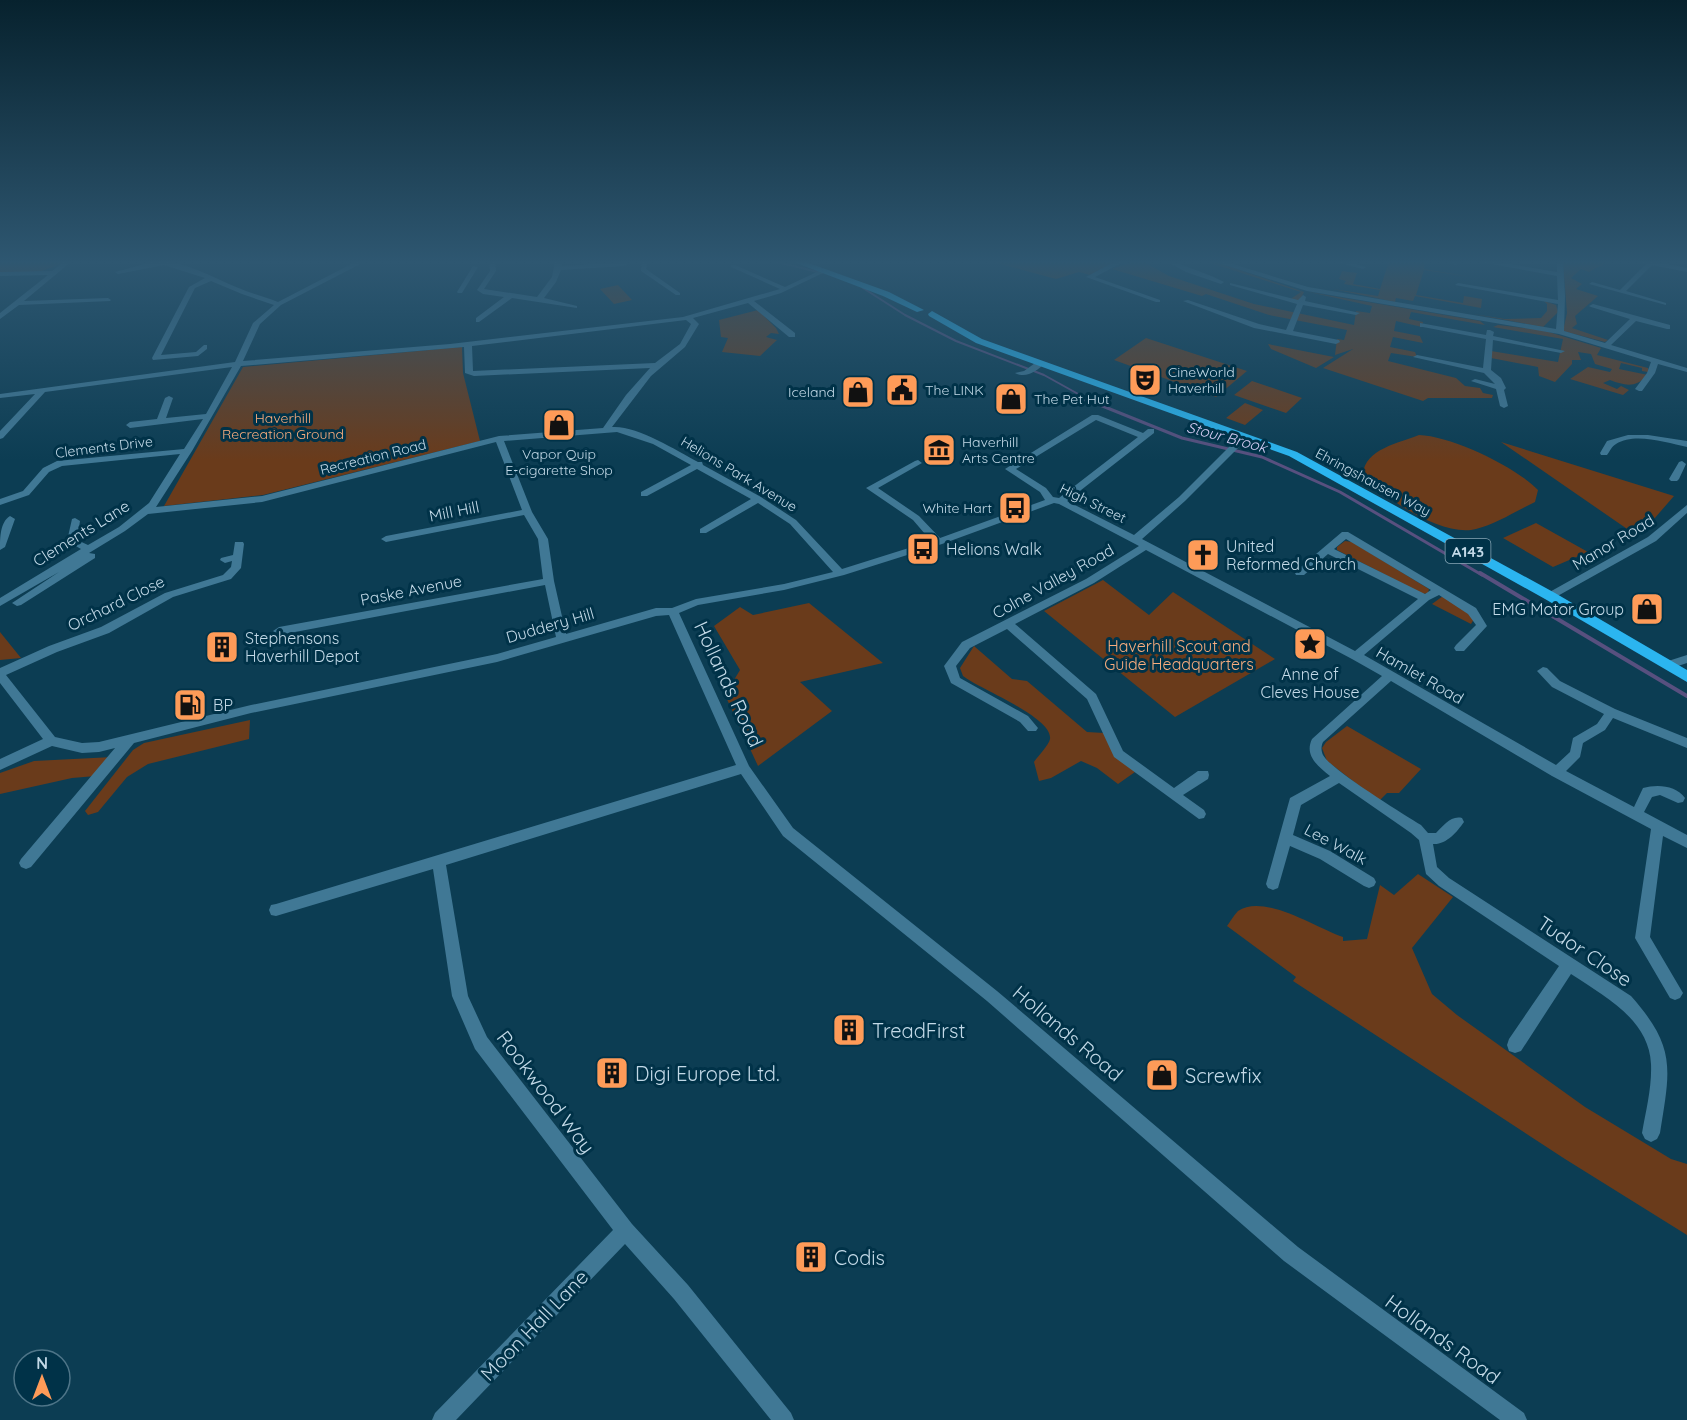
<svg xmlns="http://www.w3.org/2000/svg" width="1687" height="1420" viewBox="0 0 1687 1420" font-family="Quicksand,sans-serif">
<rect width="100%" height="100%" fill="#0c3d53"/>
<path fill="#6a3b1b" d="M0,261H64C43,275 24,273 0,273Z
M989,261H1117L1090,275L1079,272L1056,279Z
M1135,261H1142L1169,276L1254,304L1354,325L1356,311L1370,313L1372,306L1309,292L1480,321L1485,325L1411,312L1409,319L1423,322L1422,327L1396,321L1394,331L1420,336L1423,343L1393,337L1390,347L1415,352L1417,357L1391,353L1388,361L1456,378L1465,386L1480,388L1483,393L1493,395L1492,398H1428L1423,401L1323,368L1353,349L1335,355L1337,339L1344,340L1347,330L1269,315L1206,294L1202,296L1112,269Z
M1204,261H1213L1304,292L1300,300H1289L1301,292Z
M1389,261H1425L1424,269L1471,277L1424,270L1416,295L1463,303L1464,296L1482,299L1481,308L1415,296L1413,301L1396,298L1395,302L1333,289L1378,296L1380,290L1344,284L1346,281L1339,279L1342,271L1357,273L1353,284L1380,289Z
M1563,261H1609L1589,272L1581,269L1571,278L1582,284L1576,289L1598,296L1575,316L1577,324L1572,328L1608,340L1605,342L1563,331L1567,313Z
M618,285L632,300L614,304L600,289Z
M1544,301L1556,305L1558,312L1543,327L1473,314L1505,319L1541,318L1547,311V304Z
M758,310L776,328L779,334L771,333L766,337L777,340L760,356L722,352L728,338L721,337L719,320Z
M1498,325L1542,330L1601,348L1597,355L1648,368V372L1642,371V368L1621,363L1619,369L1648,375C1635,388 1626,386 1610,380L1603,383L1617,389L1621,386L1629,390L1623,395L1570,379L1588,367L1610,372L1612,369L1595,364L1591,354L1578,352L1581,360H1572V364L1555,382L1539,376L1538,367L1491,358V351L1558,362L1563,339L1493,327Z
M1146,338L1247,371L1216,397L1114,360Z
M1268,344L1334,357L1316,368L1271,349Z
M462,347L463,373L480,441L263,495L164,506L243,367Z
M1252,381L1302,398L1286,413L1234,395Z
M1245,403L1263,410L1245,425L1226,418Z
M1419,435C1452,436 1516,467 1538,490L1535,502C1516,511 1496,524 1476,529C1443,538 1383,498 1363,474C1365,449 1399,443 1419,435Z
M1501,442L1674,496L1654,519L1633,533Z
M1536,523L1588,552L1553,567L1503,538Z
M1345,541L1352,542L1429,589L1428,593L1423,594L1337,550V547Z
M1103,580L1149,615L1173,592L1275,659L1175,717L1044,611Z
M1443,596L1460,606L1474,619L1471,624L1432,604Z
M809,603L883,663L800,682L832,711L758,766L725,695L740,670L714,626L740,607L753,615Z
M0,632L21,658L0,660Z
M974,646L1012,679L1027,681L1087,732L1104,733L1135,772L1118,784L1097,768L1081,761L1051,778L1039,781L1034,762C1038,756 1049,745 1050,739C1053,717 979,689 963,676L960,668Z
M250,720L249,739L148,764L127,777L98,812L88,815L85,811L133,750L144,743Z
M1347,726L1421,769L1399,793H1387L1379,801L1327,761L1322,748L1326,742Z
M113,757L96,776L72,778L0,794V773L34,761Z
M1418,874L1453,897L1412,948L1432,994L1457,1015L1585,1107L1671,1159L1687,1164V1235L1565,1159L1293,981L1296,977L1227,926C1230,922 1234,915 1238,911C1264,893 1316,928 1343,937V941L1367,939L1380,885L1394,895Z"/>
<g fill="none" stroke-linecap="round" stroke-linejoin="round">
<path stroke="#58507f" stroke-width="2" d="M773,261L822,273
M863,288L905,315L956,341L1044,375L1089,400"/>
<path stroke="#58507f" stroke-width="3" d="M1085,399L1182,438L1262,457L1340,492L1482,575"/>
<path stroke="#58507f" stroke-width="4" d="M1480,573L1687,696"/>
<path fill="#407895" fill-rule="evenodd" d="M65,261H72L24,301L108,298L111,300L110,301L19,305L0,319V313L48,275L0,276V272L52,271Z
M156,261C188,261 217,280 246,291C257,295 268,298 278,302L357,261H366L281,305L260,324L243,361L450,344L683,317L780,289L731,267V265H735L785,287L821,270H825V272L781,293L754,301L795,333V337H789L748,303L693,318L699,324L685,347L651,376L612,427C636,425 676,450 698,462H702L703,465L761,497L796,520L842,569L931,541L913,520L866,488L915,461L918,460L922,463L878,488L919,516L940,538L1045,500L1040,492L1005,469L1092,415H1098L1143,433L1148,429H1154V433L1067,501L1134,535L1179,497L1240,436H1246V440L1185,501L1142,539L1355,651L1418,599L1328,554L1304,575H1296L1295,573L1296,571L1342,532H1348L1476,608L1487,626L1464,651H1456L1454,648L1456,645L1476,625L1468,614L1439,595L1429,600L1364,655L1556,765L1570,752L1573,738L1597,724L1604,714L1552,687L1537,671L1543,667L1547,668L1560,681L1615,709L1687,738V748L1613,718L1605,730L1583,743L1580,757L1566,771L1634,807L1643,788C1657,784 1676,785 1685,798L1683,802L1678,803L1660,795L1652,797L1644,812L1687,835V848L1663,836L1650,937L1683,993L1680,998L1675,1000L1670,998L1635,938L1651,829L1552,776L1391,681L1323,742C1321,746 1321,751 1323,755C1330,769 1403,814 1421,825L1428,833H1436C1443,826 1451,815 1462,818L1464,822C1457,832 1446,845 1433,844L1437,867L1449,878L1631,996C1677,1048 1670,1069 1660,1133L1657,1139L1651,1142L1645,1139L1642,1133C1646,1110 1652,1087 1651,1064C1649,1019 1604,996 1571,974L1521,1051L1515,1053L1509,1051L1507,1045L1509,1039L1559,966L1439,886L1426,874L1419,840L1411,833L1339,783L1301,805L1293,835L1330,851L1374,878L1376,882L1374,886L1369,888L1364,886L1320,859L1290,846L1278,888L1273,890L1268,888L1266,884L1290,798L1330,776C1318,766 1304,756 1312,739L1382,676L1352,659L1146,550L1094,583L1015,624L1096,694L1123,751L1174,788L1198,771H1208L1209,775L1208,779L1183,795L1204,810L1206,814L1204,818L1199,819L1114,757L1087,699L1007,629L970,648L956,666L960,678L1028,716L1038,728L1036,731H1028L1020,722L951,683L944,666L962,642L1086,579L1139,546L1059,504L1054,503L942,544L844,575L784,590L698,605L679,613L749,766L793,828L997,991L1298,1247L1524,1413L1527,1420H1500L1284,1261L987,1001L783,836L741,774L446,865L468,996L487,1037L632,1224L688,1285L791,1413L794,1420H771L674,1299L625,1244L456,1420H432L435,1413L613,1230L475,1049L452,996L433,869L276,916L271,915L269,910L271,905L276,904L736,765L669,615L656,616L497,662L251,713L134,743L31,867L26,869L21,867L19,863L21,859L115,748L99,752L82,753L52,746L0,770V759L43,739L0,683V668L49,646L101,627L165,593L223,575L231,567L232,561L225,563L220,560L221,558L233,555L235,542H243L244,544L241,568L231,579L173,597L109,633L57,652L6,675L55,737L82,743L99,742L251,705L497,654L556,637L545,585L279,635L273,631L279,627L543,579L538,539L524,515L386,542L381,539L386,536L522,510L496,442L262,502L148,514L125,531L89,553L95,554V558L21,605L17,606L12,603L59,572L0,606V598L81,549L67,541L72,519L75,518L80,521L77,540L88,545L119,527L149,503L180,454L62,466L49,472L29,495L0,505V499L23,491L43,468L57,461L184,449L203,419L130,428L126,425L130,422L157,419L165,398L169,396L173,398L166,418L206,414L232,367L45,392L3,438L0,439V431L35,394L0,398V394L235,362L253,323L274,305L242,294L211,281L195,288L161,355L196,352L204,345H207V349L198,356L153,360L152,358L189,287L205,278L164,265L118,274L115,272ZM686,320L691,324L680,344L655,363L473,371L472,346ZM464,347L465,373L474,376L650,368L626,395L603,428L499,436L262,496L156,507L192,451L241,366ZM1096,420L1138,437L1059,498L1053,497L1046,488L1016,469ZM617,432L653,444L691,465L641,492V496H647L697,469L751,499L700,529V533H706L758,503L790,524L833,572L784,584L696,599L672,608H656L566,634L554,581L548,539L532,512L504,441ZM1346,539L1431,590L1425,594L1334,549Z
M489,261H495L496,271L484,289L537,297L552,277L555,261H561L562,266L624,262L627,264L624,266L561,270L556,282L544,298L577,306V308L512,298L479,322H476V318L504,297L483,294L477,290L490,271Z
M642,261H648L646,269L680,293V295H676L641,271Z
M1116,261H1125L1095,277L1160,300V302H1156L1086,277Z
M1166,261C1174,261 1216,277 1224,282L1221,284L1186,272Z
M1212,261H1223L1308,287L1556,329L1558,304L1455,285L1458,283L1558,300L1557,276L1475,261H1492L1557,272V261H1563L1565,296L1564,331L1605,343L1630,319L1591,307L1589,306L1593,304L1670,325V329H1667L1636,321L1611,345L1687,368V372L1658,364L1655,373L1642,391H1639L1635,389L1647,373L1651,362L1559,334L1307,291Z
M1332,261H1345L1366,267L1363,269Z
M1453,261H1459V264L1454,265Z
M1637,261H1652L1687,268V272L1652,265L1626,291L1666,303V305L1589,284L1592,282L1620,290L1646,264Z
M473,266L478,267L462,293H458L457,292Z
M1230,283L1298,300L1303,295L1306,297L1305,301L1360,313L1356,315L1303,305L1293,331L1339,340L1340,342L1336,344L1254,328L1183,301L1188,300L1259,324L1286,330L1297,304L1230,285Z
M1420,323L1486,335L1487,330H1490L1494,332L1493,336L1565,351L1561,353L1493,340L1491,370L1501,378L1506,388L1504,390L1508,406L1504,408L1500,406L1496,389L1471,381L1475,379L1495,384L1484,373L1413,357L1417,355L1483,368L1486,339L1423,327H1420Z
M1038,361L1045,363C1037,371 1026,379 1015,373L1024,371Z
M1628,435H1648L1687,441V447C1667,443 1635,432 1616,444C1612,446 1610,451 1607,455H1601L1600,453L1607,441Z
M1682,461L1686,464L1679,479L1677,481H1671L1669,479L1679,462Z
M1687,505V513L1656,541L1554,598H1546L1545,596L1546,594L1648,537Z
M10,516L15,519L5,547L0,550C0,538 0,522 10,516Z
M1687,655V663L1669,669L1663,665L1665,662Z"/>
<path fill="#2bb5f0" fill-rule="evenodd" d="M791,261H803L889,292L924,310L917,312L883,296Z
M932,311L982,339L1297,452L1555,593L1687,670V682L1545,599L1289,456L976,343L929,316L928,314Z"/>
</g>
<linearGradient id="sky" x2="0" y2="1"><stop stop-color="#07222e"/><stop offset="0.57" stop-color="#2e5771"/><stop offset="1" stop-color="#2e5771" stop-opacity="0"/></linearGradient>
<rect width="1687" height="460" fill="url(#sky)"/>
<defs>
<g id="theatre-square" transform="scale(1.725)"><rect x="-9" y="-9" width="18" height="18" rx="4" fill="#fe9b58" stroke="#003248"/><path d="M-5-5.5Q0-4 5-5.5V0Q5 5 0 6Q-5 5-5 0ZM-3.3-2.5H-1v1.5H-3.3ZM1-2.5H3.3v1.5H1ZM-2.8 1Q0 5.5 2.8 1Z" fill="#111"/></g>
<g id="civic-square" transform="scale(1.725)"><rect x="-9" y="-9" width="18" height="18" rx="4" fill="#fe9b58" stroke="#003248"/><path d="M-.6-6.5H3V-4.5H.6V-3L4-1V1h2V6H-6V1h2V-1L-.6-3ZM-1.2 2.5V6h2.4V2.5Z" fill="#111"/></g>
<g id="shop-square" transform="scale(1.725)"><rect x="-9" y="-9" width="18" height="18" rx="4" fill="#fe9b58" stroke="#003248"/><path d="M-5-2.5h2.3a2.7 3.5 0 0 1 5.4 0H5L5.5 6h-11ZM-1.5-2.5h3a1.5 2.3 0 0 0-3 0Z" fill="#111"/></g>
<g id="museum-square" transform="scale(1.725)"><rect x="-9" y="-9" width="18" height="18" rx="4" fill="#fe9b58" stroke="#003248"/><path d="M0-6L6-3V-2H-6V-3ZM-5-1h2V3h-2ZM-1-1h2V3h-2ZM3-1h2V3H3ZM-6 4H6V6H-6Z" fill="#111"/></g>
<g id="bus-square" transform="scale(1.725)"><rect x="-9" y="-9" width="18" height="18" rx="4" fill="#fe9b58" stroke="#003248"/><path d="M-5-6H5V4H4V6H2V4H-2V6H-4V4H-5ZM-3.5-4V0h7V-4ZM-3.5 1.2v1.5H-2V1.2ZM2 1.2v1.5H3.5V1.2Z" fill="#111"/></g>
<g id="church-square" transform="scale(1.725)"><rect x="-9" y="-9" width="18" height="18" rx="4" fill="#fe9b58" stroke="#003248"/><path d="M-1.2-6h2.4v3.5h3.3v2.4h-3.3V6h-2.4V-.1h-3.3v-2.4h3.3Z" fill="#111"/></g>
<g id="sight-square" transform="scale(1.725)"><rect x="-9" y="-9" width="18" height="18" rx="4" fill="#fe9b58" stroke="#003248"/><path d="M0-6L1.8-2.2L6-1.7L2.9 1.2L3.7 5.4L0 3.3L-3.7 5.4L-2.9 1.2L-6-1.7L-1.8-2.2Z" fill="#111"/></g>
<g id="building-square" transform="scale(1.725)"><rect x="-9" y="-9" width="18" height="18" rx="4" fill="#fe9b58" stroke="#003248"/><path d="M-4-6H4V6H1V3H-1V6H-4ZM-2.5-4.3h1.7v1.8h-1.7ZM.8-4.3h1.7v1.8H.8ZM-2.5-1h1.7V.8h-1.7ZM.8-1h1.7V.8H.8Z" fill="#111"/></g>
<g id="fuel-square" transform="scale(1.725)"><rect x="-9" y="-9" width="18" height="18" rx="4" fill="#fe9b58" stroke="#003248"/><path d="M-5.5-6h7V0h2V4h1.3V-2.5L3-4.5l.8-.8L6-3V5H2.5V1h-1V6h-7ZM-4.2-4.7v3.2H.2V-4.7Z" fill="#111"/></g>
</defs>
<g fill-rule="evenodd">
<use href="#theatre-square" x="1145" y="380"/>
<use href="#civic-square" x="902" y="390"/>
<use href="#shop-square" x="858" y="392"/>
<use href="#shop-square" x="1011" y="399"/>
<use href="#shop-square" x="559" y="425"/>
<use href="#museum-square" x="939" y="450"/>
<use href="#bus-square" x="1015" y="508"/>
<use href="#bus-square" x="923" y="549"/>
<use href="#church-square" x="1203" y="555"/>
<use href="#shop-square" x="1647" y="609"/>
<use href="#sight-square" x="1310" y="644"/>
<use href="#building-square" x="222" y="647"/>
<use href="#fuel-square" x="190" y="705"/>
<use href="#building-square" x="849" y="1030"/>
<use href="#building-square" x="612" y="1073"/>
<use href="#shop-square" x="1162" y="1075"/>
<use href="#building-square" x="811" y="1257"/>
</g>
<g text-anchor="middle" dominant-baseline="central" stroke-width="6" stroke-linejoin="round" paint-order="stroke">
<g font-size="14" fill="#c2d9e7" stroke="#003248" text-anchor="start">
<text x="1168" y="372">CineWorld<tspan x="1168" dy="16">Haverhill</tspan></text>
<text x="925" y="390">The LINK</text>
<text x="835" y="392" text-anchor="end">Iceland</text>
<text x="1034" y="399">The Pet Hut</text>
<text x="962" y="442">Haverhill<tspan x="962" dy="16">Arts Centre</tspan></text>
<text x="559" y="454" text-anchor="middle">Vapor Quip<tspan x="559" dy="16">E-cigarette Shop</tspan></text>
<text x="992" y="508" text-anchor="end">White Hart</text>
</g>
<g font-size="14" fill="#f8ad7e" stroke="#003248">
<text x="283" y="418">Haverhill<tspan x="283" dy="16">Recreation Ground</tspan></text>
</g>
<g font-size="14" fill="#c2d9e7" stroke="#003248">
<text transform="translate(104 447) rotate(-7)">Clements Drive</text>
<text transform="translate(373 457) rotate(-14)">Recreation Road</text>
<text transform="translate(739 474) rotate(31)">Helions Park Avenue</text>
<text transform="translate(1373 482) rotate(28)">Ehringshausen Way</text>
<text transform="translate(1093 503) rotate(26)">High Street</text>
</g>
<g font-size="15" font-style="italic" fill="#d4cdf4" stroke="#003248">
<text transform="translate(1227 437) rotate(15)">Stour Brook</text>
</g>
<rect fill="#003248" stroke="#88a7b7" stroke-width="1.5" x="1445.5" y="539" width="45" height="24" rx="4.5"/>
<g font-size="15" font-weight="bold" fill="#c2d9e7">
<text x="1468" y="551">A143</text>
</g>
<g font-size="16" fill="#c2d9e7" stroke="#003248">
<text transform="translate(454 511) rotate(-11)">Mill Hill</text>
<text transform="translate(81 533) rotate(-32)">Clements Lane</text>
<text transform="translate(1613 542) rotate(-31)">Manor Road</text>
<text transform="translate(1053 581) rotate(-29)">Colne Valley Road</text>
<text transform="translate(411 590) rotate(-11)">Paske Avenue</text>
<text transform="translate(116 603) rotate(-26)">Orchard Close</text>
<text transform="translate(550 625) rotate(-16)">Duddery Hill</text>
<text transform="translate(1420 675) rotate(30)">Hamlet Road</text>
<text transform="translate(1336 844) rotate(28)">Lee Walk</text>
</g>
<g font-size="16" fill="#c2d9e7" stroke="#003248" text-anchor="start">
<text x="1226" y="546">United<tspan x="1226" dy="18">Reformed Church</tspan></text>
<text x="946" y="549">Helions Walk</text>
<text x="1624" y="609" text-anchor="end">EMG Motor Group</text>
<text x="245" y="638">Stephensons<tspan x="245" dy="18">Haverhill Depot</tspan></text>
<text x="1310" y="674" text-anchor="middle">Anne of<tspan x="1310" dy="18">Cleves House</tspan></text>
<text x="213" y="705">BP</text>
</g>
<g font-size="16" fill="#f8ad7e" stroke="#003248">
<text x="1179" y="646">Haverhill Scout and<tspan x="1179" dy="18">Guide Headquarters</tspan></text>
</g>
<g font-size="20" fill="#c2d9e7" stroke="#003248">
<text transform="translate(729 684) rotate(65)">Hollands Road</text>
<text transform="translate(1585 951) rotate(34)">Tudor Close</text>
<text transform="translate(1068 1033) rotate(40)">Hollands Road</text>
<text transform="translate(546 1092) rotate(53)">Rookwood Way</text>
<text transform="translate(534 1325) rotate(-46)">Moon Hall Lane</text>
<text transform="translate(1443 1339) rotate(36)">Hollands Road</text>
</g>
<g font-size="20" fill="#c2d9e7" stroke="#003248" text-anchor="start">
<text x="872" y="1030">TreadFirst</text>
<text x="635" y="1073">Digi Europe Ltd.</text>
<text x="1185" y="1075">Screwfix</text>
<text x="834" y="1257">Codis</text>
</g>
</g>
<g transform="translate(42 1378)"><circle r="28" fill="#003248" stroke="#4e7588" stroke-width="1.5"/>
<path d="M0-4.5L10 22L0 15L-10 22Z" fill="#fe9b58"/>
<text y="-9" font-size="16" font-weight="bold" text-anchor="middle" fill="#c2d9e7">N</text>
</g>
</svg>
